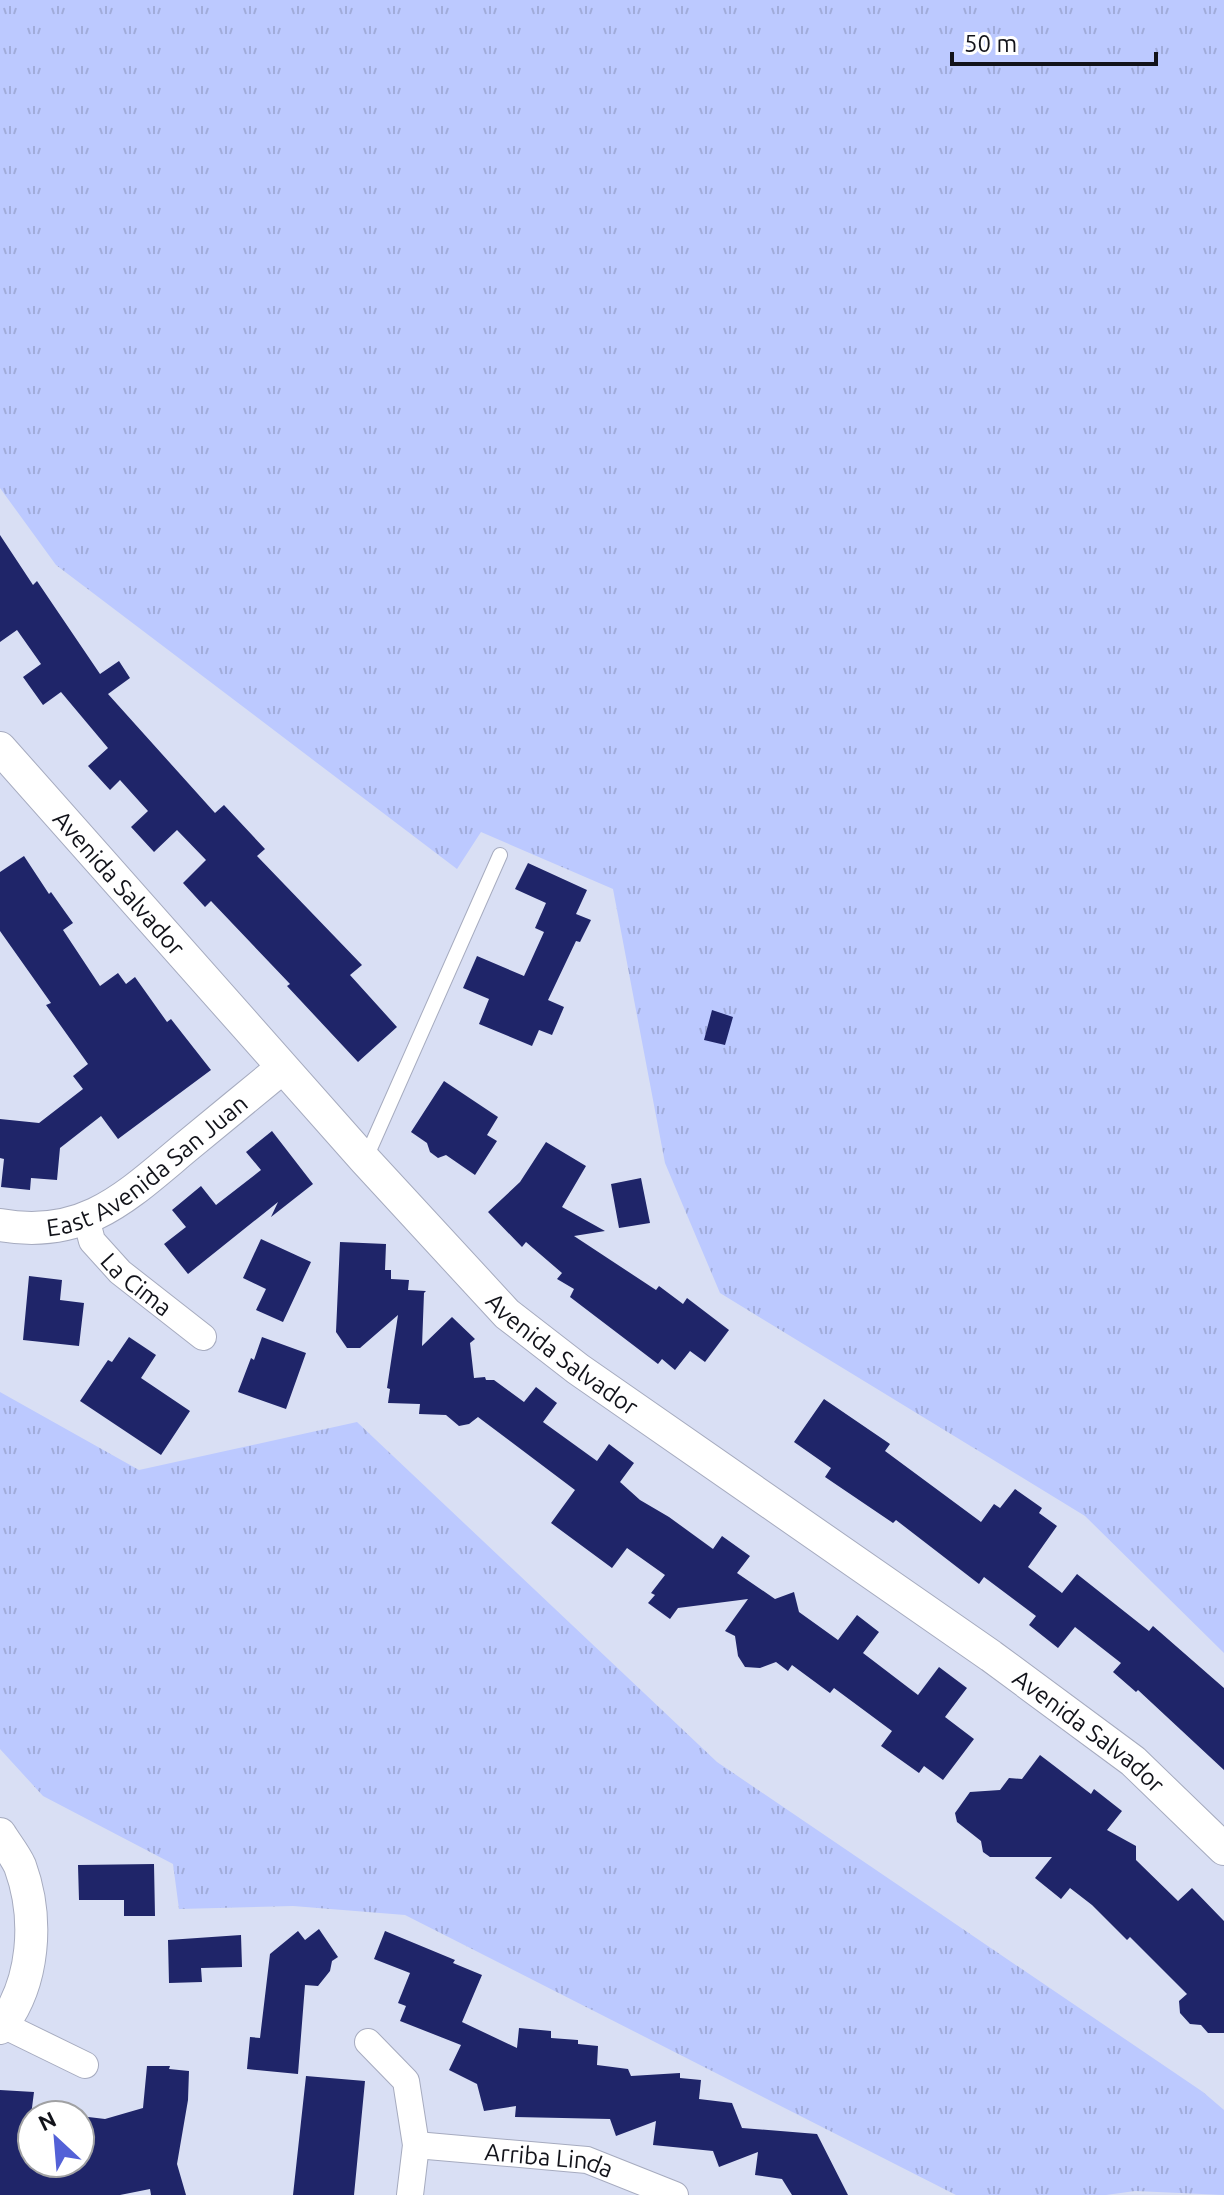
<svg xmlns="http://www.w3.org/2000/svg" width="1224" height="2195" viewBox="0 0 1224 2195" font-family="Ubuntu,sans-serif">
<defs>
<pattern id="grass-tufts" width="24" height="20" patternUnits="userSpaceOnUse" patternTransform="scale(2)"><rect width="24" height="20" fill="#bcc9ff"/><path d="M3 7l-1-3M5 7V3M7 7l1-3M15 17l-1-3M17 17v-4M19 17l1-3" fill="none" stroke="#a1acda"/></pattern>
</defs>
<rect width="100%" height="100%" fill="#d9dff4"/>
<path fill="url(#grass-tufts)" d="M0,0H1224V1653L1085,1516L720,1293L665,1163L613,889L481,832L457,869L56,565L0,488Z
M0,1392L139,1470L357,1422L717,1762L1203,2092L1224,2110V2195L1135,2191L1106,2195H956L405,1915L293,1906L179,1909L173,1864L43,1796L0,1749Z"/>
<path fill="#1f2569" d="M0,535L33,585L37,581L100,674L119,661L130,678L108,694L215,813L224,805L265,849L257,856L362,965L350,975L397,1027L358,1062L287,986L290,984L211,901L205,907L183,883L206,860L177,830L154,852L131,827L148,811L120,780L110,790L88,766L108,748L61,692L43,705L23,677L41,664L17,630L0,642Z
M24,856L49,894L51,892L73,923L63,930L100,986L118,973L126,984L135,977L167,1022L171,1019L211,1070L118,1139L101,1116L60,1148L57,1180L31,1178L30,1190L1,1187L4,1159L0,1158V1119L39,1123L83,1089L73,1076L88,1064L46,1005L51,1003L0,931V872Z
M528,863L587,890L576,914L591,920L580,942L576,941L548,1000L564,1007L552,1035L539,1030L532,1046L479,1024L489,999L463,988L477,956L524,976L544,932L535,928L546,903L515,889Z
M712,1010L733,1017L725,1045L704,1040Z
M444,1081L498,1117L487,1135L497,1141L475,1175L446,1155L438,1158L430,1152L427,1143L411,1132Z
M272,1131L313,1184L271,1217L278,1202L188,1274L164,1244L186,1227L172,1210L201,1186L216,1205L261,1170L246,1152Z
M546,1142L586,1166L562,1207L605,1231L574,1236L656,1290L659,1286L683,1304L687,1298L729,1330L705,1362L690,1351L675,1370L662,1359L658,1364L570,1297L574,1289L557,1279L562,1273L526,1242L522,1247L488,1212L520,1182Z
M641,1178L650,1223L619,1228L611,1184Z
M261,1239L311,1262L283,1322L256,1310L266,1289L243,1278Z
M340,1242L386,1244L385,1270H391V1279L409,1280L408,1290L426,1291L424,1293L422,1346L452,1317L475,1339L470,1343L474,1378L485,1377L486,1380H494L524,1402L536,1387L557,1403L543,1422L597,1461L609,1444L634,1463L620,1482L640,1500L669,1517L713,1549L722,1536L750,1556L737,1573L775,1599L794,1592L799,1612L838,1640L857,1615L879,1632L863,1653L918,1695L939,1667L967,1688L945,1717L974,1739L943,1780L924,1766L919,1773L881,1746L892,1731L834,1688L830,1693L792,1665L788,1671L776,1662L760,1668L745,1667L738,1656L735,1636L725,1631L748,1599L678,1608L670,1619L648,1603L655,1595L651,1593L665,1575L627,1548L612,1568L551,1523L575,1490L478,1417L469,1424L459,1426L446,1415L419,1414L420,1404L388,1403L390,1389L387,1388L398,1315L360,1348H347L336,1332Z
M29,1276L62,1280L60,1300L84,1303L79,1346L23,1340Z
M129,1337L156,1355L141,1378L190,1411L161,1455L80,1401L108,1360L112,1362Z
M262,1337L306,1353L286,1409L238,1392L251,1358L254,1360Z
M824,1399L890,1444L885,1451L981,1522L994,1504L1000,1508L1015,1489L1042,1508L1039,1513L1057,1526L1028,1567L1062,1593L1077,1574L1149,1631L1153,1626L1224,1688V1770L1138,1690L1136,1692L1113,1672L1121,1663L1075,1627L1058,1648L1029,1625L1036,1616L984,1577L979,1584L896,1520L893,1523L825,1477L831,1468L794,1442Z
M1040,1755L1091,1794L1094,1789L1122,1811L1107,1830L1136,1846V1860L1178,1901L1192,1888L1224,1921V2033H1208L1201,2025L1190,2024L1180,2013L1179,2001L1187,1994L1130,1937L1127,1940L1092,1905L1070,1888L1061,1899L1035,1878L1052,1857H990L983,1852L981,1841L957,1822L955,1813L970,1792L1000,1790L1009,1778L1022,1779Z
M154,1864L155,1916H124V1900H79L78,1865Z
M319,1929L338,1957L332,1961L330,1971L318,1986L305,1985L298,2074L247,2069L250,2037L260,2038L270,1954L298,1931L305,1940Z
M385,1931L455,1960L453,1963L482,1975L462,2022L517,2048L519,2028L551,2031V2038L578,2040V2044L598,2046L597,2065L628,2069L631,2076L680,2073V2078L701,2080L699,2099L732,2103L742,2128L817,2134L848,2195H792L782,2179L755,2175L758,2152L719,2167L713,2151L653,2145L656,2121L616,2136L610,2119L515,2117L516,2106L484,2111L477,2084L449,2070L461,2045L400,2021L406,2006L398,2003L410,1973L374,1959Z
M241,1935L242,1967L201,1968L202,1982L169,1983L168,1940Z
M147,2066H170L169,2069L189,2071L188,2100L177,2164L186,2195H151L150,2189L120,2195H0V2090L34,2092L25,2163H80V2116L105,2119L143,2108Z
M306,2076L365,2081L354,2195H293Z"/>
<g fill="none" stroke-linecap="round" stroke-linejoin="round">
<g stroke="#a6abbf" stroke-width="16">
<path id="service" d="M365,1160L500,855"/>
</g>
<g stroke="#a6abbf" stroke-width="28">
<g id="minor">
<path id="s1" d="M86,1218L92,1241L120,1272L203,1337"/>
<path d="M3,2025L85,2065"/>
<path d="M368,2042L406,2081L416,2145L410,2195"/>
<path id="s2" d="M416,2145L587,2160L675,2195"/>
</g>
</g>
<g stroke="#a6abbf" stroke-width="34">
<g id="tertiary">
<path id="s3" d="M0,748L365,1160L507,1314L578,1369L991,1656L1133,1761L1224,1849"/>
<path id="s4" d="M0,1225C84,1240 126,1197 186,1147C218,1121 250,1094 282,1068"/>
<path d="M0,1834C6,1844 15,1855 20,1866C39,1918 35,1984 0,2028"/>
</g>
</g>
<use href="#service" stroke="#fff" stroke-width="14"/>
<use href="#minor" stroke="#fff" stroke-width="26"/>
<use href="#tertiary" stroke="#fff" stroke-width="32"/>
</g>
<g text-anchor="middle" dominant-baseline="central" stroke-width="8" stroke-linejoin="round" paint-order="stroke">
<g font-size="24" fill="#12131a" stroke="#fff">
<text stroke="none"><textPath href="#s3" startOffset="180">Avenida Salvador</textPath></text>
<text stroke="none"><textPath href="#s4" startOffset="166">East Avenida San Juan</textPath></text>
<text stroke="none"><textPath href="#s1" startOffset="86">La Cima</textPath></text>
<text stroke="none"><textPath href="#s3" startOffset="828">Avenida Salvador</textPath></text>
<text stroke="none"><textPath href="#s3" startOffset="1476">Avenida Salvador</textPath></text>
<text stroke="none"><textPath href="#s2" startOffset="134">Arriba Linda</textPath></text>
</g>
</g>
<g transform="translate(56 2139) rotate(334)"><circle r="38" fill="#ffffff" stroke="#a0a1a3" stroke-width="2"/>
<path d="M0-6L14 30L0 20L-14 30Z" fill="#5361d7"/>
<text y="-12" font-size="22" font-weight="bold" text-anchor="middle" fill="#12131a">N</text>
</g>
<path d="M952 52v12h204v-12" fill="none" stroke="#12131a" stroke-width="4"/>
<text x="964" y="52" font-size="24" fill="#12131a" stroke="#ffffff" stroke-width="6" paint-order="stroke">50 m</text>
</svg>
